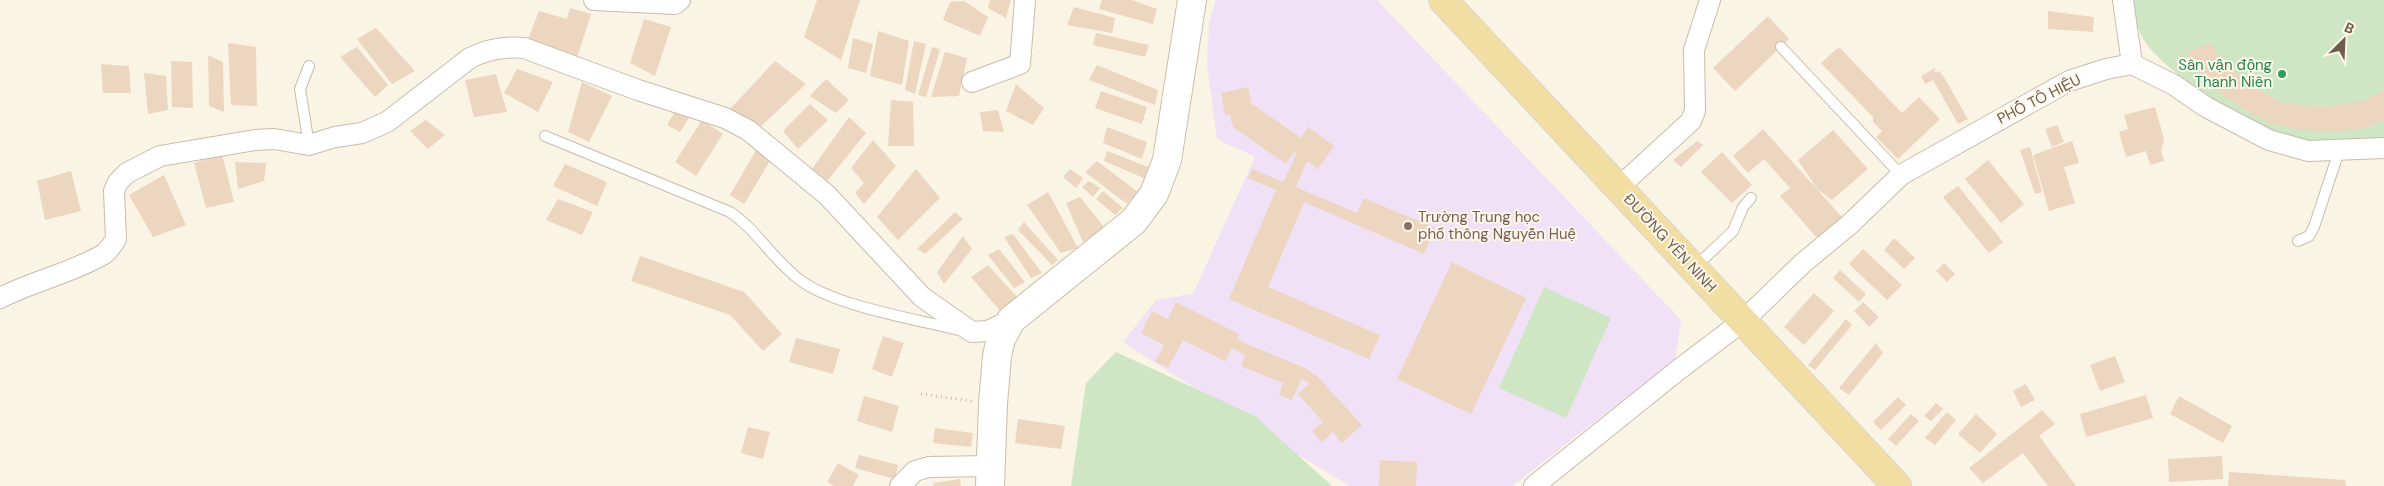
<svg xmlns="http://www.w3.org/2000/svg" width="2384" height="486" viewBox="0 0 2384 486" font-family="'DM Sans',sans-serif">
<rect width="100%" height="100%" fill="#faf4e4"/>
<path fill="#f0e1f6" d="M1216,0H1377L1681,320L1675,360L1512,486H1350L1300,456L1123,342L1156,300L1193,294L1255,157L1217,139L1207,65L1209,23Z"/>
<path fill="#cee6c4" d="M2131,0H2384V137L2377,140C2343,140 2307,145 2274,133C2242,120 2164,71 2146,43C2139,33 2131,12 2131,0Z
M1544,287L1611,318L1566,418L1499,388Z
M1116,352L1255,416L1332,486H1071L1086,383Z"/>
<path fill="#ecd6bf" d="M817,0H860L841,60L804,37Z
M990,0H1011L1006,18L988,8Z
M1102,0H1132L1157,9L1153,24L1099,9Z
M964,1L988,17L980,36L943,20L950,2Z
M1074,7L1115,18L1112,33L1067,25Z
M570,8L591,14L577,58L528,39L539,11L567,19Z
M2048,11L2094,17L2093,32L2048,29Z
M1768,16L1789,39L1735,91L1713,68Z
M644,19L671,27L655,76L630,63Z
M376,28L415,71L392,84L357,39Z
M878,31L909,41L902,85L870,76Z
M1096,33L1149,45L1145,57L1093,45Z
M853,38L873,44L866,73L848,68Z
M914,41L926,44L915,94L905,90Z
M228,43L256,47L257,106L231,105Z
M2211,43L2222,61L2246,83L2283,103L2322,107L2363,101L2384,90V120L2367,128L2332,132L2298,130L2267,122L2234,103L2204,82L2186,52Z
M357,47L388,85L375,97L340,57Z
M932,47L940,49L926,97L918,95Z
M1839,47L1902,113L1919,97L1940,119L1898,159L1876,137L1882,131L1873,122V117L1821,63Z
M945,52L967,58L959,96L931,97Z
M208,55L223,62L224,112L209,106Z
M171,61L192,62L193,108L172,107Z
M775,61L806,84L759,128L730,109Z
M101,64L129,66L131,93H103Z
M1097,65L1158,90L1155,105L1089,80Z
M1935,68L1934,73L1939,71L1942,74L1968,119L1958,124L1933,80L1925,84L1921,76Z
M517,69L553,82L538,112L504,93Z
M144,73L166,76L168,110L148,114Z
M496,74L507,112L474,117L465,80Z
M826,79L849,100L836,113L810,96Z
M582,82L612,96L589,142L568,132Z
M1016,84L1044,108L1033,125L1006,111Z
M1248,87L1251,103L1301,138L1308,127L1334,146L1318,169L1307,161L1296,187L1357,213L1364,198L1435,228L1424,254L1304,202L1268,287L1380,335L1369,359L1229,299L1276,190L1248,178L1252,169L1283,182L1297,153L1294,152L1286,164L1233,127L1230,114L1225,116L1221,93Z
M1101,91L1147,107L1142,124L1095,108Z
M891,100L913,102L914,146H888Z
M810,104L828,120L798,149L783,131Z
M2155,107L2164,139L2161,151L2164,161L2150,165L2146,151L2126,157L2119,132L2128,129L2124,115Z
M677,108L690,116L680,132L667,125Z
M998,110L1004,132L983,131L980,112Z
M849,117L866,133L827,181L812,169Z
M426,120L445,135L428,149L410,131Z
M702,120L723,134L696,176L675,162Z
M2057,125L2064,142L2052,147L2045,129Z
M1107,127L1147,142L1142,159L1103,143Z
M1763,129L1849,225L1825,247L1780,196L1790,188L1764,159L1748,173L1733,156Z
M1833,130L1868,169L1832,200L1817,189L1798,160Z
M873,140L896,166L864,204L855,193L864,183L851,168Z
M1697,141L1703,145L1681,167L1673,160Z
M2072,141L2079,163L2064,167L2075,203L2049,211L2033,155Z
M758,147L773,156L744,204L730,195Z
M2030,147L2042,192L2035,194L2020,150Z
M1107,151L1151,168L1148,180L1104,161Z
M1722,152L1752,185L1732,203L1701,172Z
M222,154L234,202L206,208L194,163Z
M1988,160L2024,204L2001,223L1965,179Z
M1097,161L1138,192L1127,204L1085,172Z
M235,162L266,163L264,181L238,189Z
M565,164L607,182L597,206L553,186Z
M916,169L940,198L898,240L877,217Z
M1070,169L1083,178L1076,188L1063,177Z
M71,171L81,211L45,220L37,181Z
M164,175L186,225L153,237L129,195Z
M1089,181L1100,188L1093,197L1082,187Z
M1958,186L2003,242L1989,253L1943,197Z
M1103,191L1123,208L1115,215L1096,199Z
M1048,192L1078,248L1061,253L1027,205Z
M1080,197L1105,228L1083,242L1066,203Z
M558,199L593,212L582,235L546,220Z
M955,212L963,219L925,254L917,249Z
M1024,222L1058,260L1052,265L1018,230Z
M1013,234L1042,273L1031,278L1004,237Z
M963,236L972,249L944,284L937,272Z
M1894,238L1915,258L1904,269L1884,250Z
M999,249L1025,282L1014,288L988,255Z
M1863,249L1902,285L1887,300L1849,264Z
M640,256L744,292L782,334L763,351L730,315L631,281Z
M1452,262L1526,298L1471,414L1397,379Z
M1944,263L1955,274L1947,282L1936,271Z
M988,265L1019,299L1002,313L971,277Z
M1840,270L1866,294L1859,302L1833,278Z
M1814,293L1834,311L1804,345L1784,327Z
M1176,302L1239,334L1237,339L1249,345L1305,368L1318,377L1362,425L1342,443L1333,432L1322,442L1312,431L1323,422L1298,394L1309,384L1302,378L1292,400L1279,395L1283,383L1241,366L1245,355L1232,348L1225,361L1183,340L1168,368L1155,361L1164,345L1141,333L1152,311L1168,319Z
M1863,302L1879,317L1869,327L1854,311Z
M1846,319L1852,325L1815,370L1808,365Z
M883,336L904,343L892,377L872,369Z
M796,338L840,349L833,374L789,362Z
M1876,343L1883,353L1849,395L1839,388Z
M2115,356L2125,382L2100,391L2090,365Z
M2026,384L2035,400L2021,407L2013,391Z
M2146,395L2153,418L2086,437L2080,414Z
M864,396L899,406L892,432L857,421Z
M2179,396L2232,426L2223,443L2170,414Z
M1898,397L1906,405L1881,430L1873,422Z
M1936,403L1943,409L1931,421L1924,416Z
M2042,410L2055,424L2039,436L2076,486H2048L2023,453L1983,483L1969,468Z
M1947,412L1956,420L1935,445L1925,438Z
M1911,414L1919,421L1896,446L1888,439Z
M1976,414L1997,434L1980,453L1958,434Z
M1018,419L1065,426L1061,449L1015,443Z
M748,427L770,432L763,459L741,453Z
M935,428L973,433L971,447L933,443Z
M859,455L898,465L895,479L855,468Z
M2222,456L2223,479L2169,482L2168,459Z
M1380,460L1417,462L1416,486H1379Z
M838,463L859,475L853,486H834L827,482Z
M2229,472L2345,480L2346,486H2228Z
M960,479L961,486H934L933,483Z"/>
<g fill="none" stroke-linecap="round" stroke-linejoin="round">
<g stroke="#c9bcac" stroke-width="12">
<path id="lane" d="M1781,47L1901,175
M309,66L300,89L309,145
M545,136L730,212C757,230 773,260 800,280C834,306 916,319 959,330
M2298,241L2309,236L2314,227L2339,151
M1694,268L1733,231L1743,207L1751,198"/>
</g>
<g stroke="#c9bcac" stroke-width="22">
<path id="street" d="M594,0L675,4L680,0
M2123,0L2132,64
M972,82L1020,64L1025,0
M1618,188L1691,121L1695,111L1694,50L1710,0
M0,298C33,281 72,273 104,254C109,250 113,244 116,239L114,191L118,182L127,173L160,156L255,140L274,139L309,145L335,137L362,133L387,122L470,58C488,49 504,46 524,48L638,90L725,118L748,130L827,195L922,297L972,332L988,331L1011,320
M900,486L915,471L929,467L990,466
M1534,486L1677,371L1743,321L1803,263L1849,225L1901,175L2069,81L2106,69L2132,64L2174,85L2206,107L2269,140L2308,151L2384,148"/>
</g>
<g stroke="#ccbdaa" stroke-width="30">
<path id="secondary" d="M990,486L993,404L997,356L1001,339L1011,320L1134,221L1154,194L1167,160L1192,0"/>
</g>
<g stroke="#dad5d0" stroke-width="30">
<path id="primary" d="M1443,0L1897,486"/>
</g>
<path stroke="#d1b9a2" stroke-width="3" stroke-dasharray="1 4" stroke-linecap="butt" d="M921,394L972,401"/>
<use href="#lane" stroke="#fff" stroke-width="10"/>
<use href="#street" stroke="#fff" stroke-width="20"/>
<use href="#secondary" stroke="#fff" stroke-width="28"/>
<use href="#primary" stroke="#f2dda3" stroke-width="28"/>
</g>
<circle fill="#2e9e5b" stroke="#fdf8ea" stroke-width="2" cx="2282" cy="74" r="5"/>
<circle fill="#8d6e63" stroke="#fdf8ea" stroke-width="2" cx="1408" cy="226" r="5"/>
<g text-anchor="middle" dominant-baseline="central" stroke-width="4" stroke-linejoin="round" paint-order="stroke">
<g font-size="15" fill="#27864d" stroke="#fdf8ea" text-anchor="end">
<text x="2272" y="65">Sân vận động<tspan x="2272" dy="17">Thanh Niên</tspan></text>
</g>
<g font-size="15" fill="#6f5d4c" stroke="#fdf8ea">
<text transform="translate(2039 99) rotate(-27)">PHỐ TÔ HIỆU</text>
<text transform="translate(1670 243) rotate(47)">ĐƯỜNG YÊN NINH</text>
</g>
<g font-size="15" fill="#785e54" stroke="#fdf8ea" text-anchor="start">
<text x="1418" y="217">Trường Trung học<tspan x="1418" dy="17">phổ thông Nguyễn Huệ</tspan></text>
</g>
</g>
<g transform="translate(2344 40) rotate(24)" stroke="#fdf8ea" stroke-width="4" paint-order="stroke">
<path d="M0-4L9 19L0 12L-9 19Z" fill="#6f5d4c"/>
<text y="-8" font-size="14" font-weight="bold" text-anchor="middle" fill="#6f5d4c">B</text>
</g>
</svg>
